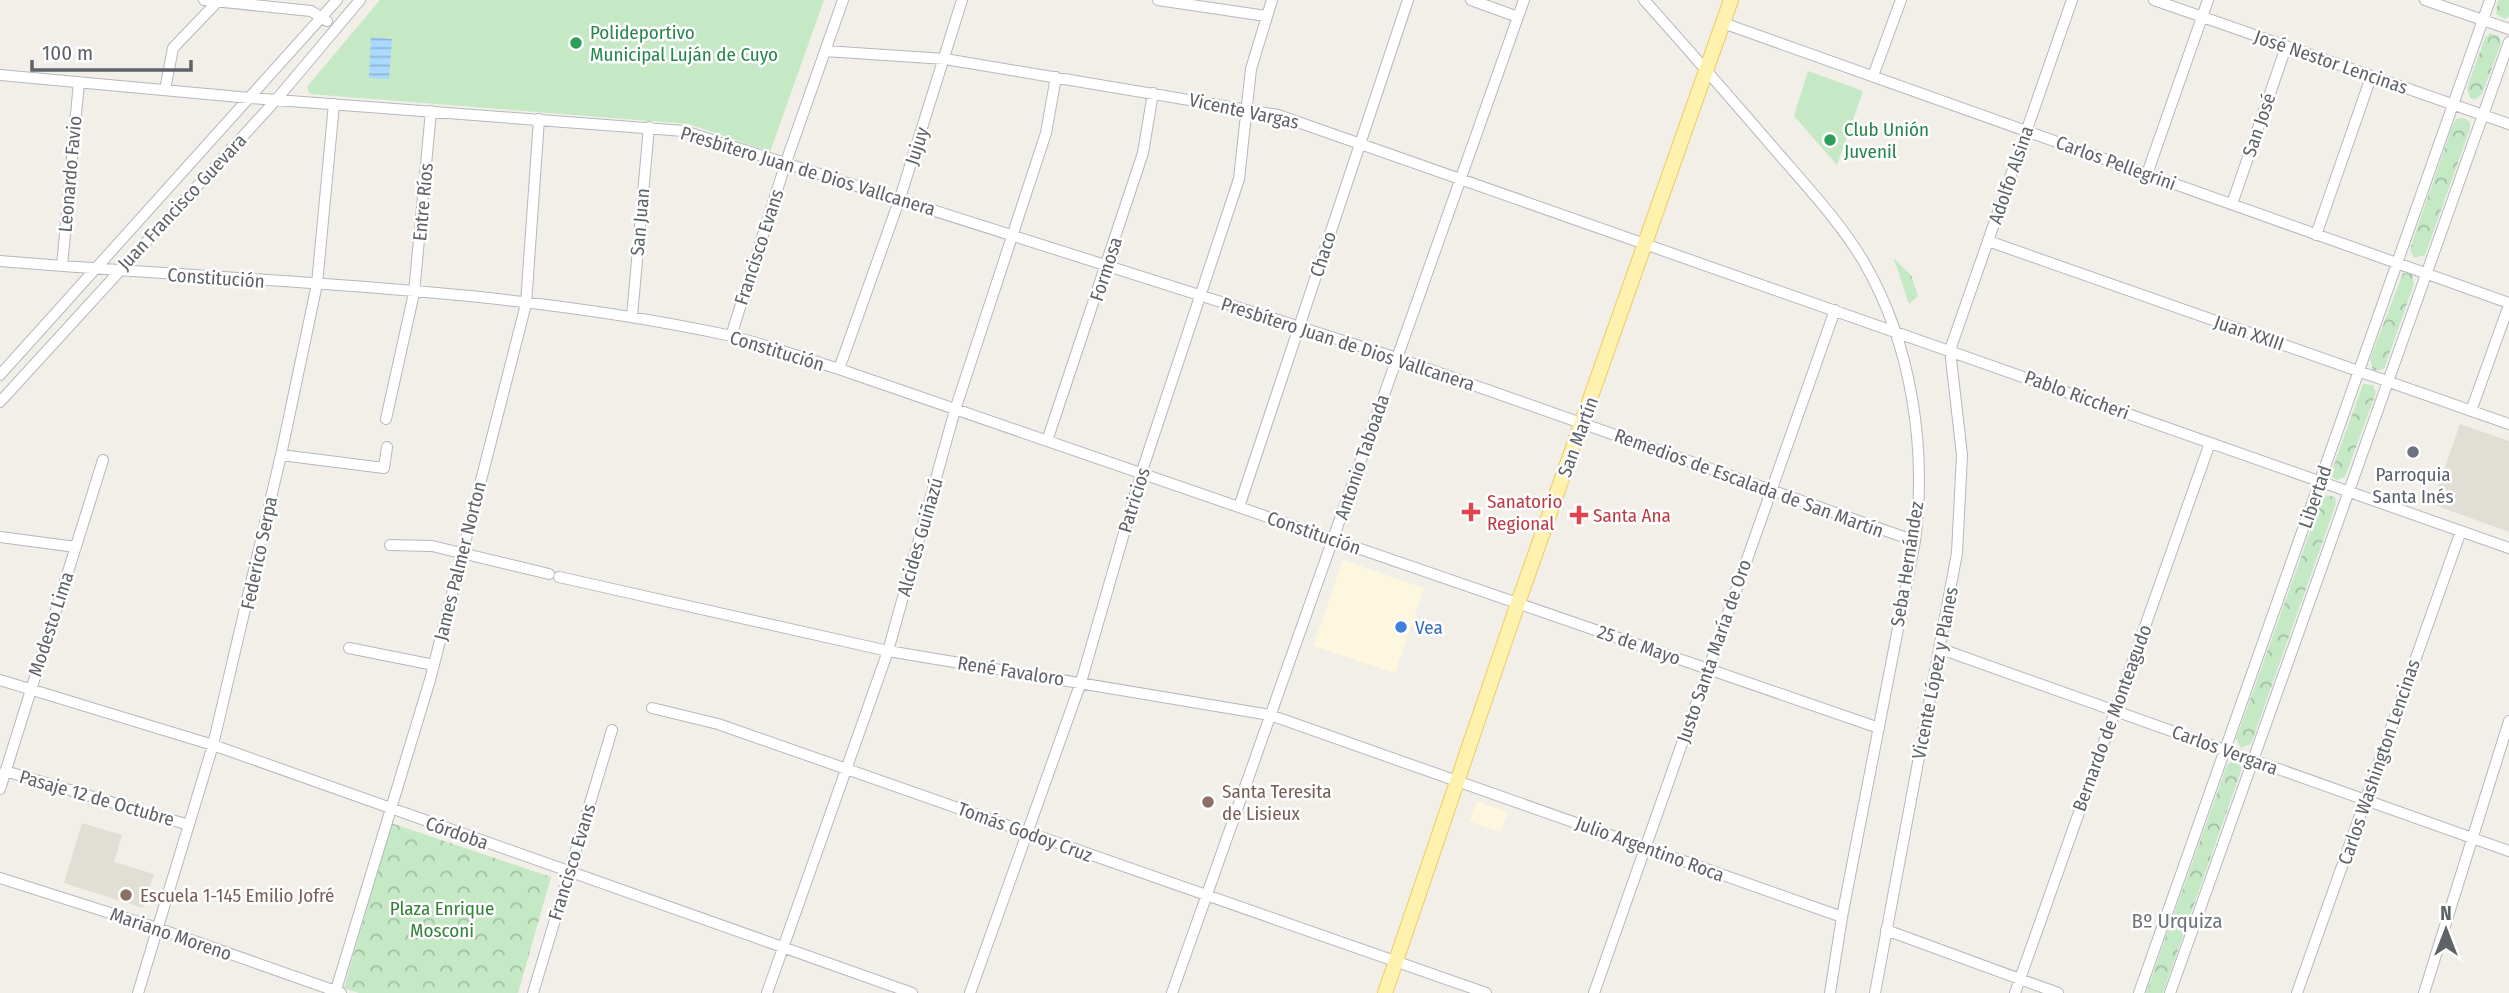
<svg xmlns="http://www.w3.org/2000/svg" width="2509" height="993" viewBox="0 0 2509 993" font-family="'Fira Sans Condensed',sans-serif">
<defs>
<pattern id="park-crowns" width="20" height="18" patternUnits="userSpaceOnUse" patternTransform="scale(1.75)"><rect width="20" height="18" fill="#c5e8c5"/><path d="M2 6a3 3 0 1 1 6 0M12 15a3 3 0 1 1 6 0" fill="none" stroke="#a3c0a4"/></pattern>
<pattern id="water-rules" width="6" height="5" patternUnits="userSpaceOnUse" patternTransform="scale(1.75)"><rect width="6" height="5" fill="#aadaff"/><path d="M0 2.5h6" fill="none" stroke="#8eb4d2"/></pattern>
</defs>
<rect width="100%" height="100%" fill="#f1efe8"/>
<path fill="#fef7e0" d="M1343,560L1424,588L1395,673L1313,646Z
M1477,801L1508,812L1501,832L1469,821Z"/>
<path fill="#e1ded6" d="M2460,424L2509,441V532L2432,504Z
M82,823L122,835L114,862L154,874L143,908L64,883Z"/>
<path fill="url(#park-crowns)" d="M2498,0H2509V16L2505,19L2496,14Z
M2490,33L2499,36L2501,43L2482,94L2476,99L2470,98L2467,88L2485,38Z
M2464,118L2470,122V129L2425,255L2414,258L2410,249L2452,127L2456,119Z
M1894,259L1911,275L1918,296L1909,304Z
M2403,273L2412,274L2414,284L2384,369L2373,371L2370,359Z
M2363,384L2373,385L2376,393L2345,477L2337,480L2332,477V470Z
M2326,495L2335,497L2336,504L2251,744L2241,748L2236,739L2321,501Z
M2232,761L2239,763L2242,768L2163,993H2146L2227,765Z
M391,823L551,877L518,993H359L344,988Z"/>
<path fill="#c5e8c5" d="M380,0H824L770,152L689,124L310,94L307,87Z
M1808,71L1863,91L1837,165L1794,116Z"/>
<path fill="url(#water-rules)" d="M371,37L392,39L389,79L369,78Z"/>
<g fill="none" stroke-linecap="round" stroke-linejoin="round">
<g stroke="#b5b8bc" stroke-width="12">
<path id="minor" d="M204,0L311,11L327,21
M1158,0L1266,16
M1471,0L1518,17
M1644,0C1689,50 1733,101 1777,152C1808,188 1841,223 1865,264C1912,346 1927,449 1915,541L1842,917L1830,993
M2154,0L2509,124
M2425,0L2509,29
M1723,23L2509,303
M825,51L945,59L1278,115L2509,548
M0,75L250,98L684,131L1397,358L1915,541
M1873,76L1901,0
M165,90L173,48L219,0
M2147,174L2208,0
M2232,204L2286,47
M2316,235L2371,77
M1988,241L2509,424
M0,261C242,282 489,284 727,335C765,344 802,358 839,369L1879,728
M62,266L79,82
M632,316L649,127
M731,336L786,162L843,0
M839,369L900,198L962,0
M0,375L337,0
M0,402L276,100L360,0
M2471,411L2509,305
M386,419L414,293L431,111
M1047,441L1143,153L1153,93
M281,455L384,468L387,447
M1239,507L1408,0
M0,537L76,547
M390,545L432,546L549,574
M559,577L888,651L1270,715L1842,917
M349,648L434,665
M1941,649L2509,851
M0,680L213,745L912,993
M652,708L718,724L1486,993
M5,771L189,825
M0,789L103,460
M0,878L157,928L341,993
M1886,930L2058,993
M138,993L213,745L281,455L317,284L334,104
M335,993L430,680L526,304L539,119
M533,993L612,730
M767,993L888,651L955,410L1046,133L1056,77
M970,993L1081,682L1141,474L1239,179L1251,69L1272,0
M1172,993L1524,0
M1594,993L1835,310
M1875,993L1957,553L1962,455L1950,350L2072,0
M2015,993L2210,443
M2139,993L2490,0
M2170,993L2509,42
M2297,993L2461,531
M2424,993L2509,721"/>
</g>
<g stroke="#f2c960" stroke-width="16">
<path id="major" d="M1385,993L1518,603L1731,0"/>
</g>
<use href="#minor" stroke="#fff" stroke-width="10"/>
<use href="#major" stroke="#fff2af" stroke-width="14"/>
</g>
<g fill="#2e9e5b" stroke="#fff" stroke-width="2.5">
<circle cx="576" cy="43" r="7"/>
<circle cx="1830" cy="140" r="7"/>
</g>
<circle fill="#6b7280" stroke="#fff" stroke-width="2.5" cx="2413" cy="452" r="7"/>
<g fill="#e0444e" stroke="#fff" stroke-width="2.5">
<path d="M1467.5 501.5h7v7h7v7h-7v7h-7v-7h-7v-7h7z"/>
<path d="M1575.5 504.5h7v7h7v7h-7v7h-7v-7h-7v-7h7z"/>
</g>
<circle fill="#3f7fe0" stroke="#fff" stroke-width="2.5" cx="1401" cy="627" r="7"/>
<g fill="#8d6e63" stroke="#fff" stroke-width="2.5">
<circle cx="1208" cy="802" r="7"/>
<circle cx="126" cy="895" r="7"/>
</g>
<g text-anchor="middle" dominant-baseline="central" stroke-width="5" stroke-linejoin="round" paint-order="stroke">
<g font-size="19" fill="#27864d" stroke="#fff" text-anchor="start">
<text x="590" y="32">Polideportivo<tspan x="590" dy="22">Municipal Luján de Cuyo</tspan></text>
<text x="1844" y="129">Club Unión<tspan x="1844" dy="22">Juvenil</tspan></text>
</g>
<g font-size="19" fill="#5f6368" stroke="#fff">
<text transform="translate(2331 62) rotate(19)">José Nestor Lencinas</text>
<text transform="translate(1244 111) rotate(12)">Vicente Vargas</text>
<text transform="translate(2259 125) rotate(-71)">San José</text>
<text transform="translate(917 146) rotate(-72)">Jujuy</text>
<text transform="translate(2116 163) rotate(20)">Carlos Pellegrini</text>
<text transform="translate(808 171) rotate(17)">Presbítero Juan de Dios Vallcanera</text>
<text transform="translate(70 174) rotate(-85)">Leonardo Favio</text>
<text transform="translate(2011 175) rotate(-71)">Adolfo Alsina</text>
<text transform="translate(182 202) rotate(-47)">Juan Francisco Guevara</text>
<text transform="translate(423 202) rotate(-85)">Entre Ríos</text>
<text transform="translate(640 222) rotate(-85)">San Juan</text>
<text transform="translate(759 247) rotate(-72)">Francisco Evans</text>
<text transform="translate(1323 254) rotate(-72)">Chaco</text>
<text transform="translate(1106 269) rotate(-72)">Formosa</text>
<text transform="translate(216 278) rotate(4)">Constitución</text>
<text transform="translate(2249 333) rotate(19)">Juan XXIII</text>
<text transform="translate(1348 344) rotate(18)">Presbítero Juan de Dios Vallcanera</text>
<text transform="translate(777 351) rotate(17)">Constitución</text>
<text transform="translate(2077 395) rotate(20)">Pablo Riccheri</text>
<text transform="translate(1578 437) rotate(-70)">San Martín</text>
<text transform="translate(1362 457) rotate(-71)">Antonio Taboada</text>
<text transform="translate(1749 483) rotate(20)">Remedios de Escalada de San Martín</text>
<text transform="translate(2315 497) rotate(-71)">Libertad</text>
<text transform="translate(1134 500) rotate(-73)">Patricios</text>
<text transform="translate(1314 533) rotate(19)">Constitución</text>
<text transform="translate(920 537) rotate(-74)">Alcides Guiñazú</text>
<text transform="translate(259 553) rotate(-78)">Federico Serpa</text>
<text transform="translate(460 561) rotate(-76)">James Palmer Norton</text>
<text transform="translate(1907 564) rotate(-81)">Seba Hernández</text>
<text transform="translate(51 624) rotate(-72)">Modesto Lima</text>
<text transform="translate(1639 645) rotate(19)">25 de Mayo</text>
<text transform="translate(1714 651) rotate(-71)">Justo Santa María de Oro</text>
<text transform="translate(1011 671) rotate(9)">René Favaloro</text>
<text transform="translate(1935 673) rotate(-79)">Vicente López y Planes</text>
<text transform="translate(2112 718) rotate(-70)">Bernardo de Monteagudo</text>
<text transform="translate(2225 750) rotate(20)">Carlos Vergara</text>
<text transform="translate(2379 762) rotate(-71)">Carlos Washington Lencinas</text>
<text transform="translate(97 798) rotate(16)">Pasaje 12 de Octubre</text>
<text transform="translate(1025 832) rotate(20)">Tomás Godoy Cruz</text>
<text transform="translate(457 833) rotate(19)">Córdoba</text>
<text transform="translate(1650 849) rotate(20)">Julio Argentino Roca</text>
<text transform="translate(572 862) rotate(-73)">Francisco Evans</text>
<text transform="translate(171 934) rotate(19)">Mariano Moreno</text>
</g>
<g font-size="19" fill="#5b616d" stroke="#fff">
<text x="2413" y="474">Parroquia<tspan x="2413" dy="22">Santa Inés</tspan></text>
</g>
<g font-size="19" fill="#be3a42" stroke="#fff" text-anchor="start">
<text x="1487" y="501">Sanatorio<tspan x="1487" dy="22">Regional</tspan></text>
<text x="1593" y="515">Santa Ana</text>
</g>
<g font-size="19" fill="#366cbe" stroke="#fff" text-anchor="start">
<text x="1415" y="627">Vea</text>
</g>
<g font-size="19" fill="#785e54" stroke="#fff" text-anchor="start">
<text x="1222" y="791">Santa Teresita<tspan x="1222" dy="22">de Lisieux</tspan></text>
<text x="140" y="895">Escuela 1-145 Emilio Jofré</text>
</g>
<g font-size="19" fill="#348238" stroke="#fff">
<text x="442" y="908">Plaza Enrique<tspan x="442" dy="22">Mosconi</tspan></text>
</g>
<g font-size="21" fill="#70757a" stroke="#fff">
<text x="2177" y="921">Bº Urquiza</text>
</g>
</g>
<g transform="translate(2446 930)" stroke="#ffffff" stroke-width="5" paint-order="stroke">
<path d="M0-5L12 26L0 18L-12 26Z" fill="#5f6368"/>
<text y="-10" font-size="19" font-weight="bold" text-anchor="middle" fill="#5f6368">N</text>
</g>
<path d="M32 60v10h159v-10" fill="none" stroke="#5f6368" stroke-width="3.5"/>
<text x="42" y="60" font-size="21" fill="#5f6368" stroke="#ffffff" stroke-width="5" paint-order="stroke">100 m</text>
</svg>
